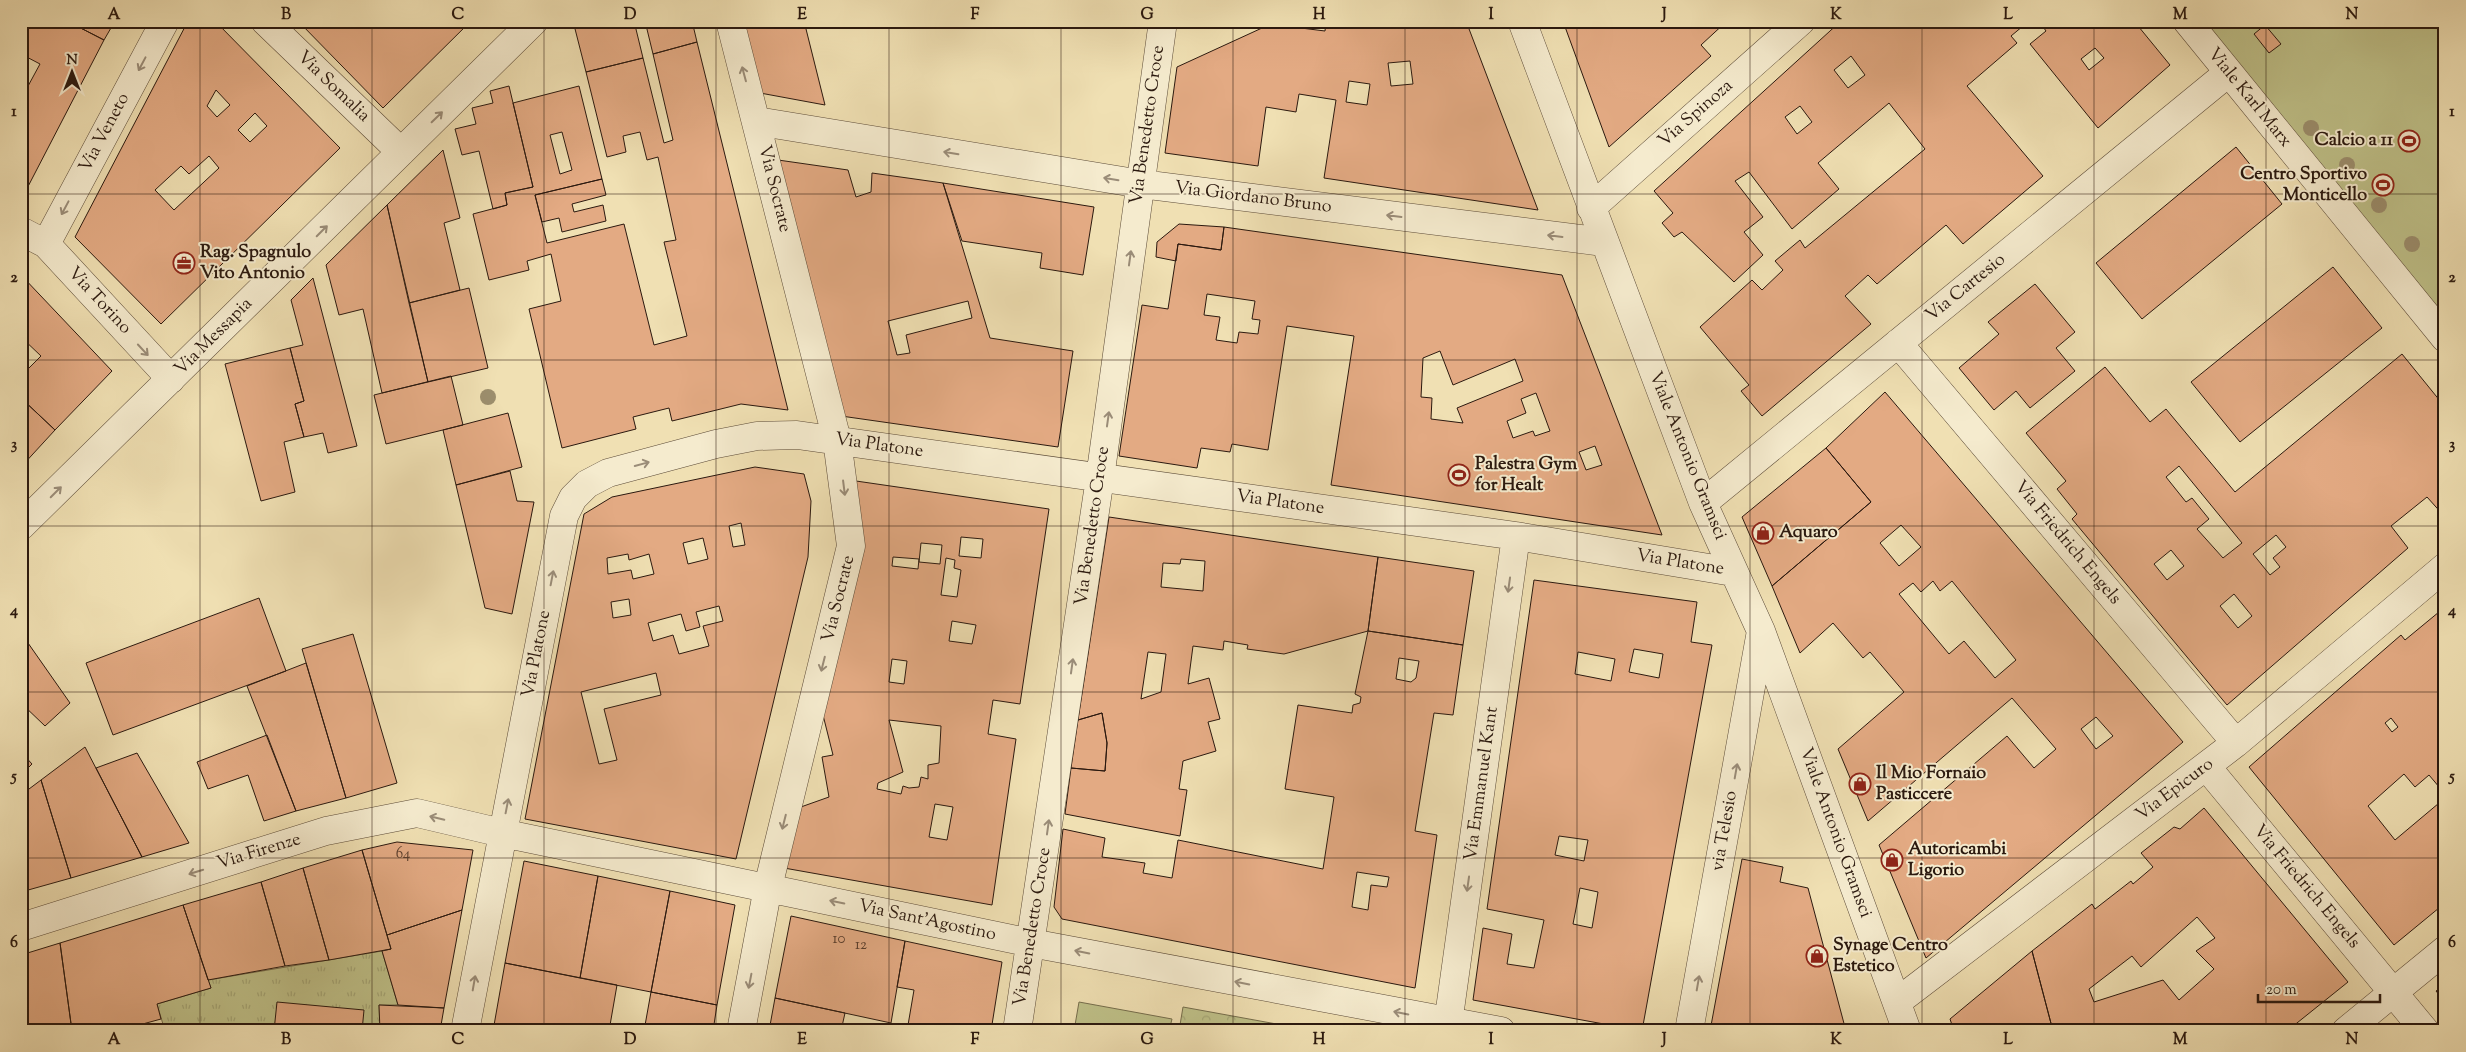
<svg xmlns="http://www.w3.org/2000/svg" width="2466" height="1052" viewBox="0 0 2466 1052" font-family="'Sorts Mill Goudy',serif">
<defs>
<pattern id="grass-tufts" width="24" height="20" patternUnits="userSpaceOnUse" patternTransform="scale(1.25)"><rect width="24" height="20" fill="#bfc189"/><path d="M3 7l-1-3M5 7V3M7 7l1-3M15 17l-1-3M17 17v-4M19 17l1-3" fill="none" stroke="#a4a575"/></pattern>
<pattern id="forest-crowns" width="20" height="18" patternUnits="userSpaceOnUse" patternTransform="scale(1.25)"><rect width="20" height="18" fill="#bfc189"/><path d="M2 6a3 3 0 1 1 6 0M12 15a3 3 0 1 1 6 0" fill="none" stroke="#a4a575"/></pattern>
</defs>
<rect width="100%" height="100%" fill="#f0e0b3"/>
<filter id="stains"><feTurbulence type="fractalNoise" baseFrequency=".004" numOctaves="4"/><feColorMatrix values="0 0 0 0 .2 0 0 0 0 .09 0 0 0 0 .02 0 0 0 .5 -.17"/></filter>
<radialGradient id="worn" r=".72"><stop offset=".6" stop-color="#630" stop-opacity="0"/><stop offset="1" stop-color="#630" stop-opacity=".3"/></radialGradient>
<path fill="url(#grass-tufts)" stroke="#756d4c" d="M382,951L398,1005H379L380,1031H165L157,1004L211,988L208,980Z"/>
<path fill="url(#forest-crowns)" stroke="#756d4c" d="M1183,1007L1315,1031H1179Z"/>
<path fill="#bfc189" stroke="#756d4c" d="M2212,21H2445V338L2196,33Z
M1079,1002L1172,1019L1169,1031H1074Z"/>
<path fill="#e3aa83" stroke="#2b190f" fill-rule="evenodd" d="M21,21H67L104,40L21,200V99L40,64L21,54Z
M67,21H115L104,40Z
M188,21H215L340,148L161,324L75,237ZM216,90L230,105L217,117L207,106ZM255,113L267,126L250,142L238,130ZM209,156L219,168L174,210L155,190L181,166L189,174Z
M298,21H386L388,23L390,21H471L383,108Z
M573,21H634L643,58L586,72Z
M645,21H692L697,42L653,54Z
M742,21H804L825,105L760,93Z
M1263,21H1294L1285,26L1325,31L1326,21H1466L1538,210L1324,178L1336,100L1299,94L1296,112L1266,107L1258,166L1165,153L1177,67L1262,28ZM1410,61L1413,84L1391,86L1388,63ZM1349,81L1370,84L1367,105L1346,102Z
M1567,21H1727L1701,45L1711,56L1609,147L1564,24Z
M1841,21H2029L2011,36L2017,43L1967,86L2043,176L1963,244L1946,225L1877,284L1868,275L1845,296L1871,324L1762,416L1741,391L1749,385L1700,327L1752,280L1762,290L1783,270L1775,261L1800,240L1805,248L1925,149L1889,103L1818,163L1839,189L1792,229L1749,172L1735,181L1763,217L1744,232L1763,255L1734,282L1682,232L1674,237L1662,223L1673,213L1654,191ZM1851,56L1865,75L1848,88L1834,70ZM1800,106L1812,122L1797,134L1785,117Z
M2039,21H2134L2170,65L2098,128L2030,44L2046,31ZM2095,48L2104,58L2089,70L2081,59Z
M2265,25L2281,44L2269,53L2254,34Z
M697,42L788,410L741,404L672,421L669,408L633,417L636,429L562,448L529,309L561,301L551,254L527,261L529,270L489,280L473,214L507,205L505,193L533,187L513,103L579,86L602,179L535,195L547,243L624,224L654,345L687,336L664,242L676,240L658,157L647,160L640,132L623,136L626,152L607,157L586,72L643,58L664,143L673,140L653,54ZM562,132L572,170L560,174L550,135Z
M509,86L533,187L505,193L507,205L493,209L479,151L462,155L455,129L476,124L472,108L493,103L490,91Z
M2236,147L2282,204L2142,319L2096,263Z
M443,150L460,218L444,223L460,290L409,303L387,205Z
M778,160L848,170L856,197L871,192L872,173L943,183L990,338L1073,351L1058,447L841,416ZM968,301L972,318L906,335L910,353L897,355L888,321Z
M602,179L606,195L572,204L574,212L603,205L606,221L562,232L559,218L542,222L535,195Z
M943,183L1094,207L1083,275L1040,268L1042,253L962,241Z
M387,205L428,382L382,393L363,309L339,315L326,265Z
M1179,224L1224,227L1221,250L1178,244L1176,261L1156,257L1157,242Z
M1224,227L1562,275L1662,535L1331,485L1354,336L1287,326L1268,450L1232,444L1230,452L1201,448L1197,468L1119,456L1142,305L1168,309L1178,244L1221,250ZM1207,294L1255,301L1252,319L1260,320L1258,334L1239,332L1237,343L1216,340L1220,317L1204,315ZM1440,351L1453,385L1515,359L1523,381L1457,408L1463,423L1431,419L1432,398L1421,397L1423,358ZM1536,393L1550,431L1535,436L1533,431L1513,438L1507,421L1526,413L1521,399ZM1595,446L1602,465L1586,470L1579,452Z
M2333,267L2382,328L2240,442L2191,382Z
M21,275L112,371L55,430L21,398V365L27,370L41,356L21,337Z
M313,278L357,446L328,453L323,433L304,437L295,404L304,401L290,348L303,345L291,300Z
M2035,284L2075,332L2056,348L2075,371L2030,408L2016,391L1994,410L1959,368L1999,334L1988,322Z
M469,288L488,368L428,382L409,303Z
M290,348L304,401L295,404L304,437L284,442L295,492L261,501L225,364Z
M2402,354L2445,407V517L2427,497L2391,526L2408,548L2227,705L2072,519L2077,514L2057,489L2066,481L2026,433L2105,367L2150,422L2166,409L2235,492ZM2179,466L2242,543L2223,558L2197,529L2209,519L2192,498L2186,502L2166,477ZM2276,535L2286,547L2273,558L2280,567L2270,575L2253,554ZM2171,550L2184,566L2167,580L2154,564ZM2234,594L2252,616L2238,628L2220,606Z
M451,376L463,425L386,444L374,395Z
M1885,392L2183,742L1926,958L1879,845L2007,736L2034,768L2056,749L2012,698L1868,821L1838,749L1904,692L1870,652L1863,658L1833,623L1800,653L1772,586L1871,502L1826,448ZM1901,525L1921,547L1899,566L1880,543ZM1933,581L1940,591L1952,581L2016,660L1995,678L1964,641L1949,654L1899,594L1913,583L1921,592ZM2096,717L2113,736L2096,749L2081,729Z
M21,398L55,430L21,467Z
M508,413L522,467L456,485L443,430Z
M1826,448L1871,502L1772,586L1742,517Z
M755,467L804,474L811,501L808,557L736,859L525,819L584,514L612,497ZM741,523L745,545L733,547L729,526ZM703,538L708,559L688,564L683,543ZM628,554L629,560L649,554L654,574L633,579L631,570L608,574L607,558ZM629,599L631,615L613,618L611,602ZM719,606L723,621L703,626L709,646L679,654L673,635L653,641L648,623L681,614L686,631L700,627L696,612ZM656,673L661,695L604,709L617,760L599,764L581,692Z
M510,471L517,501L534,502L512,614L485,608L456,485Z
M856,481L1049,509L1020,704L993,700L988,734L1016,739L992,905L784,868L798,808L829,797L822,757L833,755L822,711ZM961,537L983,539L981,558L959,556ZM921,543L942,545L940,564L919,562ZM893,557L919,559L918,569L892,566ZM946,558L955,560L954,568L961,570L957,597L941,595ZM952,621L976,625L972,644L949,641ZM892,659L907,661L904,684L889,682ZM889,720L941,726L939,763L928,765V779L921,777L919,787L909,788L903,786L901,794L877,789L878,783L903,772ZM935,804L953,807L947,840L929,837Z
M1109,517L1378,557L1368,631L1284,654L1247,649L1248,645L1224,641L1223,650L1193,646L1188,684L1209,678L1220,719L1208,722L1216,751L1183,761L1179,789L1187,790L1180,836L1065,814L1071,768L1105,771L1107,743L1102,713L1078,720ZM1181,559L1205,561L1203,591L1161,587L1163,563L1180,564ZM1148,652L1166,654L1161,692L1141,699Z
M1378,557L1474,571L1463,645L1368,631Z
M1534,580L1697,602L1691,642L1712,645L1642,1031L1473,1000L1483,928L1512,934L1507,964L1534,968L1544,920L1487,909ZM1634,649L1663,654L1659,678L1629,672ZM1578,652L1615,659L1611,681L1575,674ZM1559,836L1588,840L1584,861L1555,855ZM1580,888L1598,892L1592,928L1573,924Z
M259,598L286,671L113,735L86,663Z
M2445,607V724L2442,727L2445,731V794L2429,775L2415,787L2404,774L2368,806L2395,840L2445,798V903L2394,945L2249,767L2401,635L2405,640ZM2391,718L2398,727L2392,732L2385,723Z
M1368,631L1463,645L1453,715L1434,713L1415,831L1437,835L1415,988L1062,919L1054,907L1063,829L1105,838L1102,857L1145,863L1143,873L1172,878L1178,840L1323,869L1334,797L1285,789L1298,705L1352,713L1353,705L1360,703L1361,697L1355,694ZM1399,658L1419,661L1416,678L1411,682L1396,679ZM1357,872L1389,877L1387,887L1371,885L1368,910L1352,907Z
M21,633L70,703L45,726L21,703Z
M353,634L397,783L346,798L302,649Z
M306,663L346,798L296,811L247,686Z
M1102,713L1107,743L1105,771L1071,768L1078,720Z
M267,735L296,811L264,821L248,775L208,789L197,762Z
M85,747L142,857L71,878L41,780Z
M21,752L32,764L21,775Z
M137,753L189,843L142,857L96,768Z
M41,780L71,878L21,892V795Z
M2204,808L2348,982L2287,1031H2053L2032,951L2092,904L2095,909L2131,881L2133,884L2153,867L2141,853L2174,827L2180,829ZM2197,917L2215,938L2196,951L2214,969L2179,1000L2163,980L2094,1002L2089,989L2132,956L2141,967Z
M397,842L473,850L462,910L387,935L362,850Z
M362,850L391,949L329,960L303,868Z
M1742,859L1783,867L1780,882L1808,888L1846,1031H1710Z
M524,861L598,876L580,978L505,963Z
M303,868L329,960L285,966L261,882Z
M598,876L670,891L651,992L580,978Z
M261,882L285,966L208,980L183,905Z
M670,891L735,905L717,1005L651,992Z
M183,905L211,988L157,1004L161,1019L117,1031H72L60,943Z
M462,910L444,1008L398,1005L382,951L391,949L387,935Z
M791,916L905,941L891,1023L775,998Z
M905,941L1002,962L991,1031H907L914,990L897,987Z
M60,943L72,1031H21V955Z
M2032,951L2053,1031H1954L1950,1019Z
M505,963L617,985L609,1031H493Z
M2445,985V1002L2436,991Z
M651,992L717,1005L713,1031H644Z
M775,998L845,1013L841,1031H769Z
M277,1002L364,1010L362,1031H274Z
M379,1005L444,1008L440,1031H380Z"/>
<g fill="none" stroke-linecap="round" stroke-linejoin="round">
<g stroke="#5c4b38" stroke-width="29">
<path id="minor" d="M265,21L401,152
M730,21L837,440L851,546L768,887L741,1031
M1522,21L1703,503L1761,631L1907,1031
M2187,21L2445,338
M756,121L1141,184L1604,242
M1591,208L1801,21
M21,231L46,244L171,379
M46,244L165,21
M1898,343L2236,743
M1703,503L2228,73
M21,526L534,21
M2206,766L2425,1031
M21,927L326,831L417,813L502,833L1031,943L1501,1031
M1897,1002L2236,743L2445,567
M465,1031L564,516L573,498L587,484L608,473L716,444L757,436L797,435L1516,536L1733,572
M1017,1031L1100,478L1163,21
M1447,1031L1516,536
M1689,1031L1761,631
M2346,1031L2445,950"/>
</g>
<use href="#minor" stroke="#f5ebce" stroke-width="28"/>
</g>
<g fill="#9c8e6d">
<circle cx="2311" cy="128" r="8"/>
<circle cx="2347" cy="165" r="8"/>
<circle cx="2379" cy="205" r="8"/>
<circle cx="2412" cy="244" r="8"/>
<circle cx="488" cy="397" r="8"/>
</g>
<defs><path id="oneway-shaft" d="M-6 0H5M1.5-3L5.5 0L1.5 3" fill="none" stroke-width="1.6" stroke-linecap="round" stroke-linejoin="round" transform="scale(1.25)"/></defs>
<g stroke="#9a8c78">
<use href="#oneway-shaft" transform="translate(142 64) rotate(118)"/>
<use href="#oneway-shaft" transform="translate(744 74) rotate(-105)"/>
<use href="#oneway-shaft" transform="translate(437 117) rotate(-44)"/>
<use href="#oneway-shaft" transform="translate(951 153) rotate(-171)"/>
<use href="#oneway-shaft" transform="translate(1111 179) rotate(-171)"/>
<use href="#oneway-shaft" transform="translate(65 208) rotate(118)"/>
<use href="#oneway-shaft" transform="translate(1394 216) rotate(-173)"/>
<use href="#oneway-shaft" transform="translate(322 231) rotate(-45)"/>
<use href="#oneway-shaft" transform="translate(1555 236) rotate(-173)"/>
<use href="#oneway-shaft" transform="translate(1130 258) rotate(-82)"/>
<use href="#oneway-shaft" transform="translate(143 350) rotate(47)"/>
<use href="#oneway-shaft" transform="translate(1108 419) rotate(-82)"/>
<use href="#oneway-shaft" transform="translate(642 464) rotate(-15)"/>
<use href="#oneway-shaft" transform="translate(844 488) rotate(83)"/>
<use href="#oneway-shaft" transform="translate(56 492) rotate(-45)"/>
<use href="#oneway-shaft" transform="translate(552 578) rotate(-79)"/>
<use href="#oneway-shaft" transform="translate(1509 585) rotate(98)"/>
<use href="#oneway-shaft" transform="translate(823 664) rotate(104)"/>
<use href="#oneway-shaft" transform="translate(1072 666) rotate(-82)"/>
<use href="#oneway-shaft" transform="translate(1736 771) rotate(-80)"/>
<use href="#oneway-shaft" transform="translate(507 806) rotate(-79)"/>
<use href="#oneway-shaft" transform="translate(437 818) rotate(-167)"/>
<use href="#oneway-shaft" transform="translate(784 822) rotate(104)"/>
<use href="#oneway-shaft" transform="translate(1048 827) rotate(-82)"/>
<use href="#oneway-shaft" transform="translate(196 872) rotate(163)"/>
<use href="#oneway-shaft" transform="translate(1468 884) rotate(98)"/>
<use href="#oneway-shaft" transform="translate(837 902) rotate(-168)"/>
<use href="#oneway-shaft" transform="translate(1082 952) rotate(-169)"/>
<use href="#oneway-shaft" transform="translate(750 981) rotate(101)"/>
<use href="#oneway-shaft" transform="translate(474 983) rotate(-80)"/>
<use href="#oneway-shaft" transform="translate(1242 983) rotate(-169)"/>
<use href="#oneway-shaft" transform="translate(1698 983) rotate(-80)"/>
<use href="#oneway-shaft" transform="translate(1401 1013) rotate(-169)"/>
</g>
<path fill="none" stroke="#2b190f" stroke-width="1" stroke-opacity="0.55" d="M200,21V1031M372,21V1031M544,21V1031M716,21V1031M889,21V1031M1061,21V1031M1233,21V1031M1405,21V1031M1577,21V1031M1750,21V1031M1922,21V1031M2094,21V1031M2266,21V1031M21,194H2445M21,360H2445M21,526H2445M21,692H2445M21,858H2445"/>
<defs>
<g id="stadium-ring" transform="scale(1.125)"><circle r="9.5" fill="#f5ebce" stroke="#8f2418" stroke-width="1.5"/><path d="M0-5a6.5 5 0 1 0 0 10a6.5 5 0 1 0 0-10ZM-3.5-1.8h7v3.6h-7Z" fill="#8f2418"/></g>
<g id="office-ring" transform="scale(1.125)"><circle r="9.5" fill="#f5ebce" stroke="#8f2418" stroke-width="1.5"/><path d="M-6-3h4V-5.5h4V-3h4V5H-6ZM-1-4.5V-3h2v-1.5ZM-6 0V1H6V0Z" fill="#8f2418"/></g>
<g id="shop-ring" transform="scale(1.125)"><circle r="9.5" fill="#f5ebce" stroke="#8f2418" stroke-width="1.5"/><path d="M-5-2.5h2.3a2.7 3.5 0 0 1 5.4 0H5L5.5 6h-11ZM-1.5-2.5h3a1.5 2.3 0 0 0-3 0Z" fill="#8f2418"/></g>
</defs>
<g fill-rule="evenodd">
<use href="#stadium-ring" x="2409" y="141"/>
<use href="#stadium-ring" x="2383" y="185"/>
<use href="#office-ring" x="184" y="263"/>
<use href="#stadium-ring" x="1459" y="475"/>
<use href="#shop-ring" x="1763" y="533"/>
<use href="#shop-ring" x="1860" y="784"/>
<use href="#shop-ring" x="1892" y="860"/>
<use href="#shop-ring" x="1817" y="956"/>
</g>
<g text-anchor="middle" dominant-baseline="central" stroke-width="4" stroke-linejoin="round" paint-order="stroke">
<g font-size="15" fill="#593d2c">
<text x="403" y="854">64</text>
<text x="839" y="939">10</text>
<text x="861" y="945">12</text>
</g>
<g font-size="18" fill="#2b190f" stroke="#f5ebce">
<text transform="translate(333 87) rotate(44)">Via Somalia</text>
<text transform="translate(2249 98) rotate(51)">Viale Karl Marx</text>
<text transform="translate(1696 114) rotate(-41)">Via Spinoza</text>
<text transform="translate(1148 125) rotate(-82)">Via Benedetto Croce</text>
<text transform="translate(105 133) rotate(-62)">Via Veneto</text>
<text transform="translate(774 189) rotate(76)">Via Socrate</text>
<text transform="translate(1253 198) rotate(7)">Via Giordano Bruno</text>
<text transform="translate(1966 288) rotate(-39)">Via Cartesio</text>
<text transform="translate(99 301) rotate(47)">Via Torino</text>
<text transform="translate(214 337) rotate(-45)">Via Messapia</text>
<text transform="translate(879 446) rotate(8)">Via Platone</text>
<text transform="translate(1687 456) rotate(68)">Viale Antonio Gramsci</text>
<text transform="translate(1280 503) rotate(8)">Via Platone</text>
<text transform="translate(1093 526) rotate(-82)">Via Benedetto Croce</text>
<text transform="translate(2067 543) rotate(50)">Via Friedrich Engels</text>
<text transform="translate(1680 563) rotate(9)">Via Platone</text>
<text transform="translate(839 599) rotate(-76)">Via Socrate</text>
<text transform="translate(537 654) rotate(-79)">Via Platone</text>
<text transform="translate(1482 784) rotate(-82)">Via Emmanuel Kant</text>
<text transform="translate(2175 790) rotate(-37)">Via Epicuro</text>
<text transform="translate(1725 831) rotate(-80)">via Telesio</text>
<text transform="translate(1835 833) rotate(70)">Viale Antonio Gramsci</text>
<text transform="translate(259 852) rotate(-17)">Via Firenze</text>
<text transform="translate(2306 887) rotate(50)">Via Friedrich Engels</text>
<text transform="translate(927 921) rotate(12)">Via Sant'Agostino</text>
<text transform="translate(1033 927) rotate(-81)">Via Benedetto Croce</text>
</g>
<g font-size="18" font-weight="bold" fill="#2b190f" stroke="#f5ebce" text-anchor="start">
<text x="2393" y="141" text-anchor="end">Calcio a 11</text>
<text x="2367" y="175" text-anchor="end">Centro Sportivo<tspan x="2367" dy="21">Monticello</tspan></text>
<text x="200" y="253">Rag. Spagnulo<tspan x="200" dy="21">Vito Antonio</tspan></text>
<text x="1475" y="465">Palestra Gym<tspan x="1475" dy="21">for Healt</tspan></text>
<text x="1779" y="533">Aquaro</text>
<text x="1876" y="774">Il Mio Fornaio<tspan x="1876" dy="21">Pasticcere</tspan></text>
<text x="1908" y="850">Autoricambi<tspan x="1908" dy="21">Ligorio</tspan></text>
<text x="1833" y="946">Synage Centro<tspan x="1833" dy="21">Estetico</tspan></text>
</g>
</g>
<rect width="2466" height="1052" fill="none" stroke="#f0e0b3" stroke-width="55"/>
<g transform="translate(72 72)" stroke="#f5ebce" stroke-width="4" paint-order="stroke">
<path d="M0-4L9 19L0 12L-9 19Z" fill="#2b190f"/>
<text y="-8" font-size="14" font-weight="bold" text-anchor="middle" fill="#2b190f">N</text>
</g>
<path d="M2258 994v8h122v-8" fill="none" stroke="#2b190f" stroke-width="2.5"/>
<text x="2266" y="994" font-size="15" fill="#2b190f" stroke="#f5ebce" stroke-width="4" paint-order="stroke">20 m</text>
<rect x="28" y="28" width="2410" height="996" fill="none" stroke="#2b190f" stroke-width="2"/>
<g font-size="16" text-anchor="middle" font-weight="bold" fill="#2b190f">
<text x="114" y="19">A</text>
<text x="286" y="19">B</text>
<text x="458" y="19">C</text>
<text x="630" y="19">D</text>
<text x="802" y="19">E</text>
<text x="975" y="19">F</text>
<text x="1147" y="19">G</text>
<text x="1319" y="19">H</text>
<text x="1491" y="19">I</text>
<text x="1664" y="19">J</text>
<text x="1836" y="19">K</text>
<text x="2008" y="19">L</text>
<text x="2180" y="19">M</text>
<text x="2352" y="19">N</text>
<text x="14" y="116">1</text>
<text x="2452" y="116">1</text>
<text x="14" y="282">2</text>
<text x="2452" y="282">2</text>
<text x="14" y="449">3</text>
<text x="2452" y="449">3</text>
<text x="14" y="615">4</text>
<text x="2452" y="615">4</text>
<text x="14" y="781">5</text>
<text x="2452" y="781">5</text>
<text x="14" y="947">6</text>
<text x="2452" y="947">6</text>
<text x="114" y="1044">A</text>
<text x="286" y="1044">B</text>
<text x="458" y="1044">C</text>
<text x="630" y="1044">D</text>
<text x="802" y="1044">E</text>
<text x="975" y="1044">F</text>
<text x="1147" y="1044">G</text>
<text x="1319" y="1044">H</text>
<text x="1491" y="1044">I</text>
<text x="1664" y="1044">J</text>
<text x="1836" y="1044">K</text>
<text x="2008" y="1044">L</text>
<text x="2180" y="1044">M</text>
<text x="2352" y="1044">N</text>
</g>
<rect width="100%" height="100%" filter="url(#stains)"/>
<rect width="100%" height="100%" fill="url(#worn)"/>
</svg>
